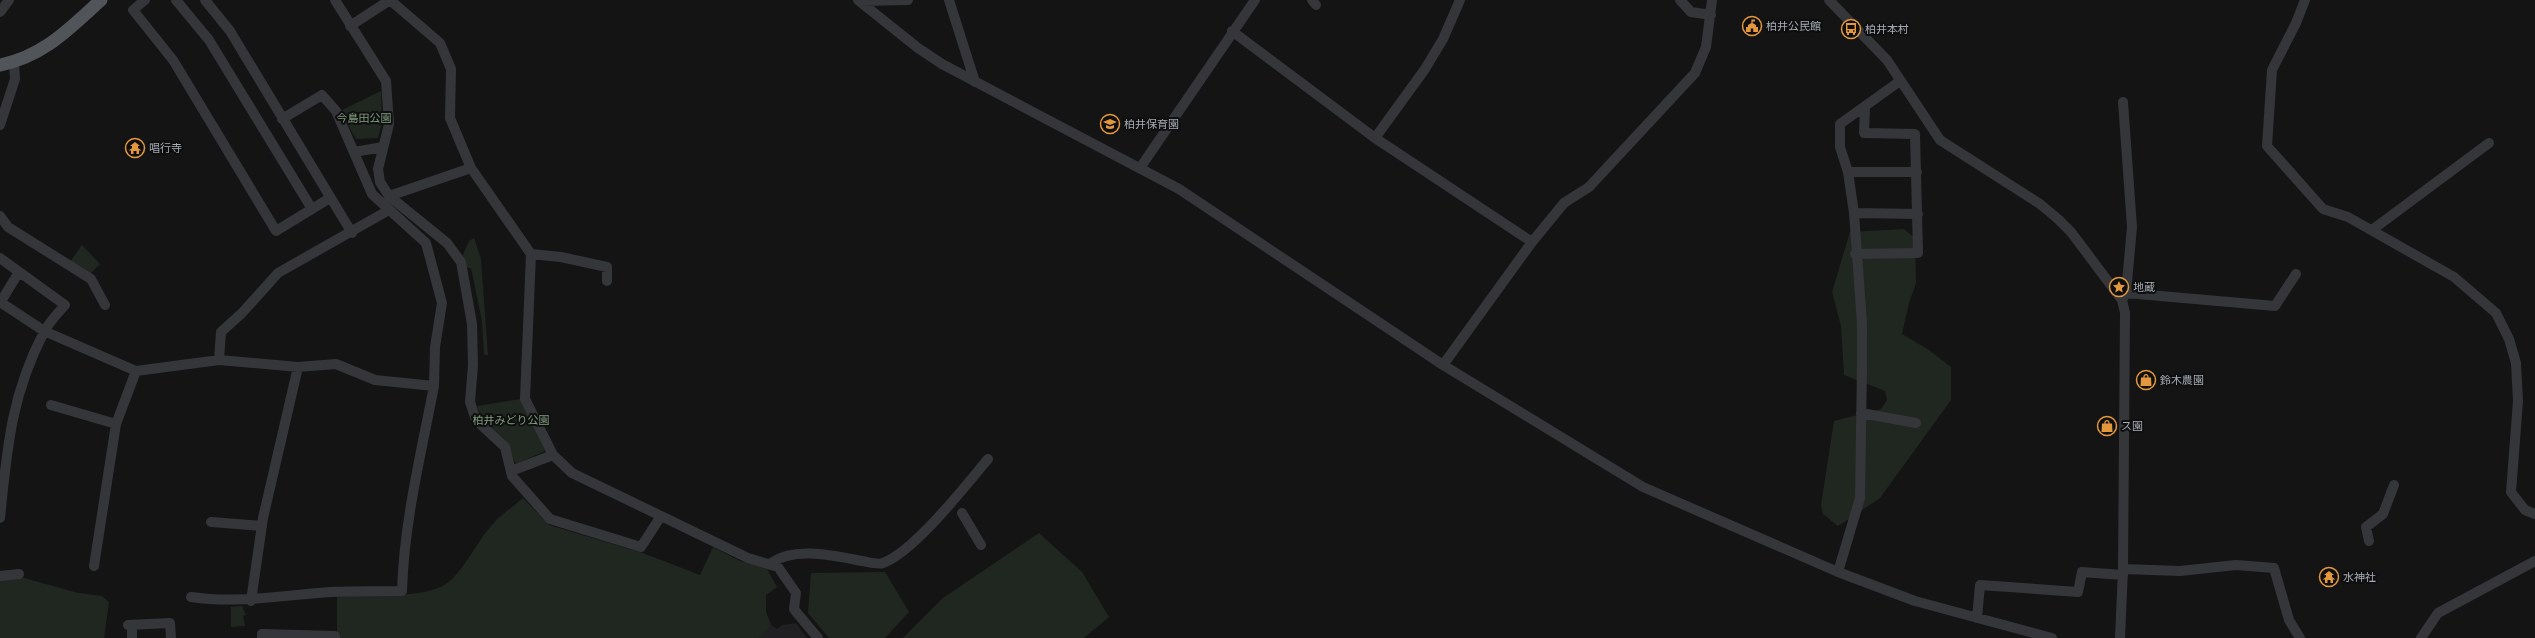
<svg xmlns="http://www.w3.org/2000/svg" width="2535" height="638" viewBox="0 0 2535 638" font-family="'PT Sans','Noto Sans JP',sans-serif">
<rect width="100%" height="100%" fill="#141415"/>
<path fill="#202022" d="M796,623L807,638H759L771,625L777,629L782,625Z"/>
<path fill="#202720" d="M381,91L382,123L378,138L356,139L340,111Z
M1904,229L1915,238L1916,283L1909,303L1902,334L1929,350L1951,367V400L1880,498L1838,526L1823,514L1821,505L1834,421L1881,409L1887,400L1885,391L1844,375L1841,326L1832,292L1850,232Z
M474,238L481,259L488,355H484L482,321L471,268L466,267L463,255L469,241Z
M82,245L100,264L90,274L70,262Z
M521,399L545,451L516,464L503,438L481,417L477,406Z
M523,498L549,525L643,553L700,575L713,547L740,561L766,567L777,587L766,595V612L771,625L759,638H337V594C366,594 421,600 446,584C463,572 477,542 491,526C500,515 513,507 523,498Z
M1039,533L1082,572L1109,617L1084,638H903L943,598Z
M885,572L909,612L885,638H829L808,613L811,573Z
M17,576L78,593L102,596L109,602L104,638H0V577Z
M242,606L246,615L243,616L245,626L231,627V607Z"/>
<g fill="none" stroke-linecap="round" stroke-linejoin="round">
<path stroke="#35363a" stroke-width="10" d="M145,0L133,10L173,60L276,231L330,198
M176,0L209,40L312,209
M205,0L230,31L352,233
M335,0L386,81L389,124L378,169L380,182L389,196L447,243L461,262L472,324L473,365L470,402L476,420L505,447L512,476L550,519L641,547L661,516
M390,0L440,43L451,69L450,118L471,168L531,254L525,399L553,455L572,473L748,558L778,567L796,593L794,609L797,613L818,638
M858,0L918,48L942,64L1179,189L1443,365L1643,487L1838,572L1915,601L2052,638
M949,0L975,82
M1312,0L1316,5
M1680,0L1691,12L1711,15
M1829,0L1887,60L1940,140L2040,204L2058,219L2071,232L2122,300L2125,313L2123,569L2120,638
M2305,0L2296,23L2272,70L2267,146L2323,209L2348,217L2454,277L2496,313L2509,339L2516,363L2518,401L2511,492L2525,510L2535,514
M859,1L908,0
M0,12L9,0
M350,26L390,0
M1232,31L1375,138L1425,69L1443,39L1460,0
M282,119L322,95L336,111L372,194L426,243L442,303L435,347L434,386
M0,125L15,79L14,63
M1375,138L1532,242
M354,152L383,147
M1140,168L1255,0
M1848,172H1917
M389,196L471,168
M1854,213L1918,214
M0,216L8,227L91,279L105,305
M2372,230L2489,143
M531,254L561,257L607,267V281
M1855,254L1918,253L1915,134L1864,133L1865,107
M0,258L65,305C58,313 49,322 44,332C11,395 7,449 0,518
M2126,293L2275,306L2296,274
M2122,300L2126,293L2132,227L2123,102
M0,302L44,331L136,371L219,360L298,367L336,364L375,380L434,386C421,454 404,522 402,591C379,591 355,591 331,592C284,595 239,604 191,597
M0,303L19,272
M219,360L221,332L242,313L278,273L389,210
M1443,365L1532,242L1564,203L1589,187L1695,73L1706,47L1712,0
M51,405L116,424
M1861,413L1916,423
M511,471L553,455
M962,513L981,545
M211,522L262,526
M2369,541L2366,527L2383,514L2394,485
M771,563C795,546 835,556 862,561C868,562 878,565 883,563C914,552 966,485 988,459
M94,566L116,424L136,371
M2123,569L2180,571L2236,565L2274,568L2289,620L2300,638
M1838,572L1860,498L1862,366V323L1854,213L1848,172L1840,147V124L1900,81
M0,576L19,574
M251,601L263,518L298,367
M1977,618L1980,585L2078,592L2082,572L2123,575
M128,625L170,623L171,638
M132,625V638
M262,638V634L335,636V638
M2421,638L2438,613L2535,561"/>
<path stroke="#515458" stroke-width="13" d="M0,65C43,57 70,28 101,0"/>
</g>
<defs>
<g id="civic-ring" transform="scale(1)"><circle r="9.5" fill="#0f0f10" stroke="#e3983e" stroke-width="1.5"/><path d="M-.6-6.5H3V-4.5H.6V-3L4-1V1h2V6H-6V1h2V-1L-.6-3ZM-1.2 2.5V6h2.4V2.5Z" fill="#e3983e"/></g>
<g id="bus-ring" transform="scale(1)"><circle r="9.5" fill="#0f0f10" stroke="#e3983e" stroke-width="1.5"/><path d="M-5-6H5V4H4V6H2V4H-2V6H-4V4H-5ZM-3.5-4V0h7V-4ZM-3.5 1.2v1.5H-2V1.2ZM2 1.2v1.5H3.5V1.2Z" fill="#e3983e"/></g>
<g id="school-ring" transform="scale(1)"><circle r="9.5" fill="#0f0f10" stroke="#e3983e" stroke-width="1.5"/><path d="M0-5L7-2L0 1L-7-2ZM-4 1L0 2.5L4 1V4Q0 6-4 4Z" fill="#e3983e"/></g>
<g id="temple-ring" transform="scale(1)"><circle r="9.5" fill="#0f0f10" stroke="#e3983e" stroke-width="1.5"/><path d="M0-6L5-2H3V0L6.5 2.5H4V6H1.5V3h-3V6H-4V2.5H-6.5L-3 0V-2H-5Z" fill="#e3983e"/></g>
<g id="sight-ring" transform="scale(1)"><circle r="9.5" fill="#0f0f10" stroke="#e3983e" stroke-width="1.5"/><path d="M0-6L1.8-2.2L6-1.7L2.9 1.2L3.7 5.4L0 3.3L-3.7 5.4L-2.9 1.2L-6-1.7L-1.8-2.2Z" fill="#e3983e"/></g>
<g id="shop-ring" transform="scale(1)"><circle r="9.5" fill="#0f0f10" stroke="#e3983e" stroke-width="1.5"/><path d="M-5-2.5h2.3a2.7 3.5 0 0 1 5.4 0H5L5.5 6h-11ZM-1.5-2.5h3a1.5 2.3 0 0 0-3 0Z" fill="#e3983e"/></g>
</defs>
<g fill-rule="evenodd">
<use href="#civic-ring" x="1752" y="26"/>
<use href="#bus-ring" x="1851" y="29"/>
<use href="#school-ring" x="1110" y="124"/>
<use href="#temple-ring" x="135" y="148"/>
<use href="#sight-ring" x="2119" y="287"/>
<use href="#shop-ring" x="2146" y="380"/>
<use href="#shop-ring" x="2107" y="426"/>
<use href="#temple-ring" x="2329" y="577"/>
</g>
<g text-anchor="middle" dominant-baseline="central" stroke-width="4" stroke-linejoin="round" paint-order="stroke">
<g font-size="11" fill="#a6acb4" stroke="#0f0f10" text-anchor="start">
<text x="1766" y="26">柏井公民館</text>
<text x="1865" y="29">柏井本村</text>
<text x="1124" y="124">柏井保育園</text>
<text x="149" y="148">唱行寺</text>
<text x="2133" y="287">地蔵</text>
<text x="2160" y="380">鈴木農園</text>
<text x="2121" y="426">ス園</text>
<text x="2343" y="577">水神社</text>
</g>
<g font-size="11" fill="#809e7f" stroke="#0f0f10">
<text x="364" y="118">今島田公園</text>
<text x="511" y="420">柏井みどり公園</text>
</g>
</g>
</svg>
